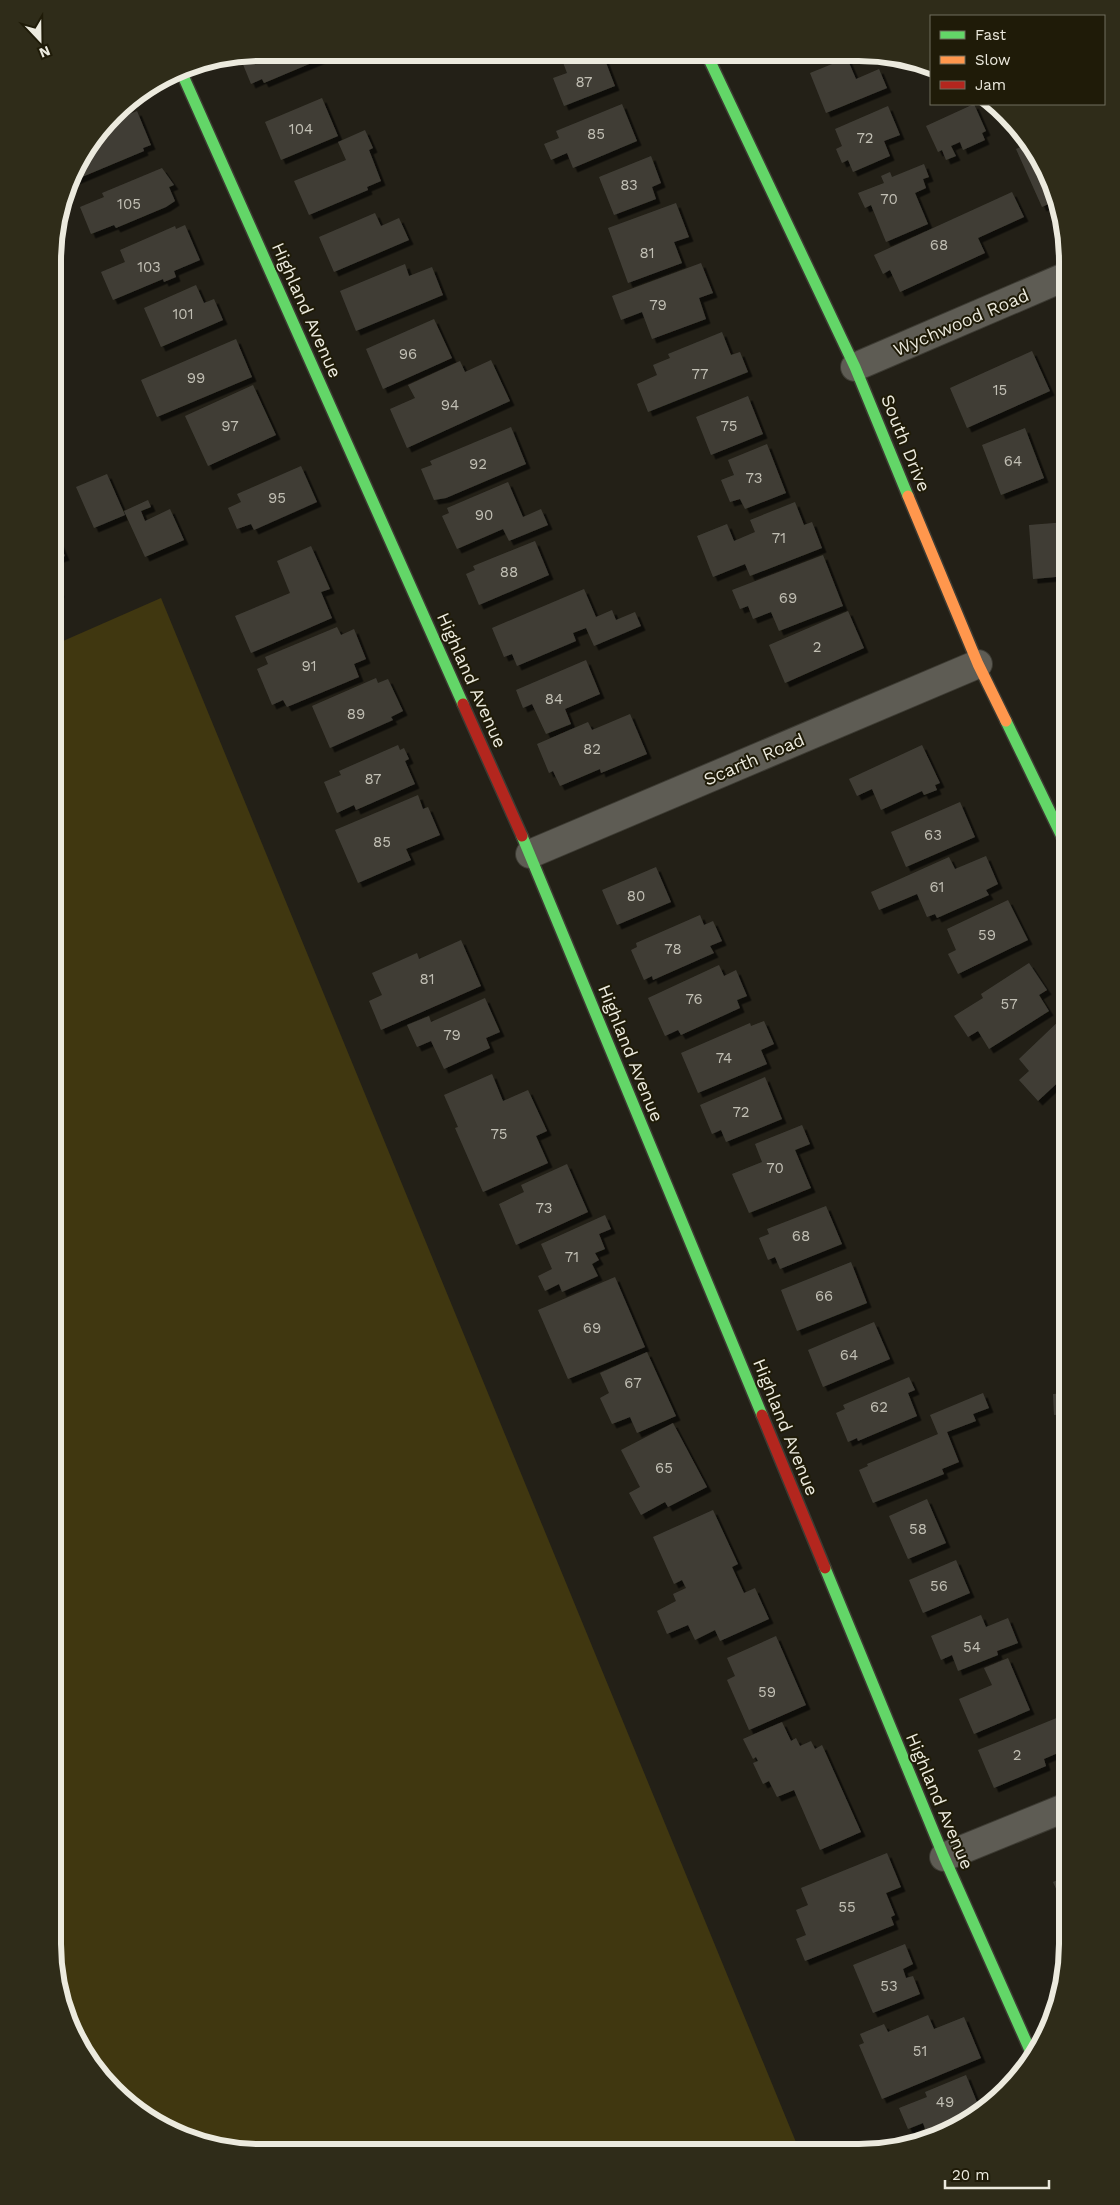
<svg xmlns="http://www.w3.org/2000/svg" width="1120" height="2205" viewBox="0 0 1120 2205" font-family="'Work Sans',sans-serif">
<defs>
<filter id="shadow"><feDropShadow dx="4.5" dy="4.5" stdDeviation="0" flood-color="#0009"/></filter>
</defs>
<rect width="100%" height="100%" fill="#232017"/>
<path fill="#403710" d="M161,598L800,2152L233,2151L181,2137L124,2101L87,2060L63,2011L53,1944L54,645Z"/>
<path fill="#403e36" filter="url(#shadow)" d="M261,52L319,53L321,59L264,83L262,79L251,84L240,57Z
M568,54L603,55L615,86L564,106L553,78L567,73L561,57Z
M847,58L856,79L879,69L887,88L826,113L810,73Z
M322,98L338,136L281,160L265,122Z
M622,104L637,141L573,168L567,153L551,160L544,144L559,138L556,131Z
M974,104L986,131L982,133L985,140L963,150L960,142L951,146L956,156L946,160L942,150L938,152L926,126Z
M888,106L900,135L884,141L890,156L853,172L848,160L842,163L836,149L842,146L835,129Z
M137,111L151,145L143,148L144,151L70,182L74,168L109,123Z
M1018,129L1032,145L1057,194L1059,208L1055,201L1042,207L1016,149L1025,145Z
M365,130L373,148L369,150L381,181L367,187L368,190L309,215L294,181L346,160L338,142Z
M651,156L661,183L652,187L656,199L614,215L599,177Z
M924,164L929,177L923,179L926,188L915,193L928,224L886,242L871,205L865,208L858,193L884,183L881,176L890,172L892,177Z
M162,168L174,185L169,187L175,201L166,207L116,228L114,225L91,234L80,207L104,197L102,193Z
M1012,192L1024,217L978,238L985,253L900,292L890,270L883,274L874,255Z
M676,203L689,237L674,242L682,263L628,283L608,228Z
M375,213L381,226L399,218L409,240L334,272L319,237Z
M185,225L200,260L174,271L176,277L164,282L163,279L113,300L101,272L125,262L120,250L175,226L176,229Z
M701,263L713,293L699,298L706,319L652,339L642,312L621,320L612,296Z
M405,264L409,276L432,267L443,295L356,331L340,291Z
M196,285L204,303L214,299L223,320L161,347L144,308Z
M434,319L452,358L383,389L366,349Z
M722,332L731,355L740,352L748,372L648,412L637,384L657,375L653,365L670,358L668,354Z
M236,339L252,377L157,417L141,380Z
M1032,351L1050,391L967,428L950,388Z
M491,360L510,401L407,448L390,409L415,398L408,385L460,361L465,372Z
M253,385L276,435L208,466L185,416Z
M748,396L763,434L711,455L696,417Z
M511,427L526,464L446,498L434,500L421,469L432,465L430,461Z
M1025,428L1044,478L1001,495L982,445Z
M767,444L786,493L745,509L740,499L730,502L721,480L734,475L728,460Z
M301,466L317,502L254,530L251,524L237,529L228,508L241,502L237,494Z
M107,474L125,515L94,528L76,487Z
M508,482L523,517L541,509L548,525L509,541L503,529L457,549L442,516L449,513L447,508Z
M148,500L151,507L141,511L145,521L170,509L184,540L145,557L124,511Z
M795,502L804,525L812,522L822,548L750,576L745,564L713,577L697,536L727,524L734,541L755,532L750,520Z
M1067,522V576L1033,579L1029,525Z
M54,530L65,556L54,560Z
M535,541L549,575L479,605L466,574L475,570L473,566Z
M311,546L330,589L321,592L332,618L251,653L235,616L290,593L277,561Z
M823,555L843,606L779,631L771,612L753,619L748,606L740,609L732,590Z
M54,578L60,593L54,596Z
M584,589L596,617L612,610L616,620L635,612L641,626L594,646L586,628L573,633L576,641L517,666L512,654L504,657L492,628Z
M1067,596V641L1061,642L1057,597Z
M848,611L864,648L785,683L769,645Z
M337,627L341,635L354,629L366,659L354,664L359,677L287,707L283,700L272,705L257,669L268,664L265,657Z
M586,660L600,694L565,709L571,724L546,734L532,704L523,708L516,690Z
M376,678L378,683L388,679L403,711L391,717L393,720L330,748L312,706Z
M630,714L647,754L601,773L600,769L560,786L553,771L549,773L537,744L588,722L592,730Z
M398,745L400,750L404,748L409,759L405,761L415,784L356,810L354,805L337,813L324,782L341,775L339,771Z
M922,745L940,783L935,785L937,790L924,795L922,791L881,810L872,789L857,796L849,779Z
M418,795L423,809L428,807L440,835L406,849L411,860L358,883L335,830Z
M960,802L975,837L906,867L891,832Z
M986,856L998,884L986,890L989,895L937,918L935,914L927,917L917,894L879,910L871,892L949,857L955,869Z
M656,867L671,902L617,925L602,890Z
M1008,900L1028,940L958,974L948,954L956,950L947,929Z
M700,915L704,925L713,921L722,941L710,946L714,953L653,980L652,976L644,980L631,950L637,947L636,943Z
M461,940L481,986L381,1030L369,1001L382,995L372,973L417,953L419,959Z
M1029,963L1047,990L1039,995L1049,1011L989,1049L978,1031L968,1037L954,1016L983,998L981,994Z
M719,965L724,976L736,970L747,996L737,1000L740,1008L681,1035L678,1030L665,1036L648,998Z
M485,998L500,1032L486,1038L490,1048L444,1069L431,1041L417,1047L407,1025L429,1016L431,1022Z
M1063,1017L1067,1022V1074L1038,1101L1019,1080L1029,1071L1019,1059Z
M764,1021L774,1044L761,1050L767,1064L698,1093L681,1053L750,1023L751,1026Z
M492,1074L503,1101L528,1090L547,1131L536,1136L548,1163L483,1192L455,1128L458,1127L444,1095Z
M765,1077L782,1119L726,1142L721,1130L712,1134L700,1105Z
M802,1125L810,1144L795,1150L811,1188L749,1213L732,1174L762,1162L755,1144Z
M567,1164L588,1212L516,1245L499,1204L524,1192L521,1185Z
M826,1206L842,1244L780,1269L775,1257L768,1260L759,1238L769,1234L767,1229Z
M605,1215L611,1229L599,1234L605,1249L595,1253L599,1260L592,1264L598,1276L562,1292L559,1284L545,1291L538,1276L552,1269L541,1244Z
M851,1262L867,1303L797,1331L781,1290Z
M615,1277L645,1347L568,1379L538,1310Z
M874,1322L890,1359L823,1387L808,1350Z
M647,1352L676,1416L637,1433L630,1417L612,1424L600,1398L609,1393L600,1373Z
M909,1377L915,1390L908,1393L917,1416L858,1441L857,1438L848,1442L836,1413L845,1409L843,1405Z
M983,1393L989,1408L973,1414L976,1421L947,1432L959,1462L942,1469L944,1474L873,1503L859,1470L868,1466L867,1464L938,1434L930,1415Z
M1067,1393V1414L1054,1415L1053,1394Z
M673,1423L707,1487L668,1507L665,1502L641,1515L629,1493L640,1487L621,1450Z
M927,1499L946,1543L908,1559L889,1516Z
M713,1510L738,1564L732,1567L744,1593L755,1588L769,1619L720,1641L715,1630L695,1640L688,1625L667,1634L657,1611L676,1601L673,1594L686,1588L682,1580L674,1584L653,1537Z
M956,1560L970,1593L923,1613L909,1580Z
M981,1615L986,1627L1008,1618L1018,1643L997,1651L998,1655L958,1671L952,1655L941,1660L931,1636Z
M776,1636L806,1705L749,1730L727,1680L735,1676L727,1658Z
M1008,1658L1030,1710L974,1734L959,1699L992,1685L984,1668Z
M1059,1717L1067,1736V1749L1044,1759L1046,1766L994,1788L978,1750Z
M782,1722L791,1741L796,1738L800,1746L811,1741L815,1749L822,1745L861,1832L820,1850L794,1790L777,1797L769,1781L763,1784L753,1763L758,1761L756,1757L753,1759L743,1739Z
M887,1853L901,1887L886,1893L895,1915L891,1917L894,1925L805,1961L796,1939L806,1935L796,1910L808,1905L801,1888Z
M1067,1876V1913L1053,1882Z
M1067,1936V1959L1058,1940Z
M905,1944L913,1964L903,1969L906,1978L913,1976L920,1994L873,2013L853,1965Z
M928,2015L934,2029L964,2017L981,2058L882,2099L859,2045L864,2043L860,2034L884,2024L888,2032Z
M966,2075L981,2112L975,2117L929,2140L923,2123L908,2129L899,2108L927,2097L925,2092Z"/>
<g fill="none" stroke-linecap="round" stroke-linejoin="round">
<g stroke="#3d3b33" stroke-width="30">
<path id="street" d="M855,367L1067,276
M530,854L978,664
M944,1857L1067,1807"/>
</g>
<g stroke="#3d3b33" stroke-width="14">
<path id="fast" d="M707,55L855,367L908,496
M180,69L463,704
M1006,721L1067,847
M522,836L762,1415
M825,1568L944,1857L1033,2057"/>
</g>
<g stroke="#3d3b33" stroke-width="14">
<path id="slow" d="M908,496L978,664L1006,721"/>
</g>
<g stroke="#3d3b33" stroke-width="14">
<path id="jam" d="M463,704L522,836
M762,1415L825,1568"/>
</g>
<use href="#street" stroke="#5e5c54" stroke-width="28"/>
<use href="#fast" stroke="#63d668" stroke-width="11"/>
<use href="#slow" stroke="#ff974d" stroke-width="11"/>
<use href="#jam" stroke="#b3261e" stroke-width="11"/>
</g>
<g text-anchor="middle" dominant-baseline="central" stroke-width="4" stroke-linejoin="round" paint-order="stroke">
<g font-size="15" fill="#c1bfb4">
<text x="584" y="82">87</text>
<text x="301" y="129">104</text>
<text x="596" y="134">85</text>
<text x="865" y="138">72</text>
<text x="629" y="185">83</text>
<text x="889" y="199">70</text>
<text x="129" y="204">105</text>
<text x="939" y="245">68</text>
<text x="647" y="253">81</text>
<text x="149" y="267">103</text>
<text x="658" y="305">79</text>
<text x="183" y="314">101</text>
<text x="408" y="354">96</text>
<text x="700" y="374">77</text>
<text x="196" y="378">99</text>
<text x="1000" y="390">15</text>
<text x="450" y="405">94</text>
<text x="230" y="426">97</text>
<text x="729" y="426">75</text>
<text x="1013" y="461">64</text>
<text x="478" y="464">92</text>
<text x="754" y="478">73</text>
<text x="277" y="498">95</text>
<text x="484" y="515">90</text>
<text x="779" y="538">71</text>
<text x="509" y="572">88</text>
<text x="788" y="598">69</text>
<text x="817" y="647">2</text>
<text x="309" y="666">91</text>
<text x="554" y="699">84</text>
<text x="356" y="714">89</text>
<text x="592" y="749">82</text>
<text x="373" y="779">87</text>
<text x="933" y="835">63</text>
<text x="382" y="842">85</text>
<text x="937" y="887">61</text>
<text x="636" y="896">80</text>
<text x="987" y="935">59</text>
<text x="673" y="949">78</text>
<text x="427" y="979">81</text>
<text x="694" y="999">76</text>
<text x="1009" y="1004">57</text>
<text x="452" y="1035">79</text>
<text x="724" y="1058">74</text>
<text x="741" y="1112">72</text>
<text x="499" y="1134">75</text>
<text x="775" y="1168">70</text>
<text x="544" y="1208">73</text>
<text x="801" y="1236">68</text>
<text x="572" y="1257">71</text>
<text x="824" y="1296">66</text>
<text x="592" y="1328">69</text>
<text x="849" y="1355">64</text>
<text x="633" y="1383">67</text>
<text x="879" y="1407">62</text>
<text x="664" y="1468">65</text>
<text x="918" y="1529">58</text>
<text x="939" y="1586">56</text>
<text x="972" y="1647">54</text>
<text x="767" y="1692">59</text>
<text x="1017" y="1755">2</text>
<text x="847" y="1907">55</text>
<text x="889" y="1986">53</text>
<text x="920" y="2051">51</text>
<text x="945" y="2102">49</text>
</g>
<g font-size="18" fill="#eceade" stroke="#1f1b08">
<text transform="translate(307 310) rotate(66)">Highland Avenue</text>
<text transform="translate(961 322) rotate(-23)">Wychwood Road</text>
<text transform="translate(906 443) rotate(68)">South Drive</text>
<text transform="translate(472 680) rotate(66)">Highland Avenue</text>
<text transform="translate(754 759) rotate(-23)">Scarth Road</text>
<text transform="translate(631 1053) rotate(68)">Highland Avenue</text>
<text transform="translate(786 1427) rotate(68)">Highland Avenue</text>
<text transform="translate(940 1801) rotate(67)">Highland Avenue</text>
</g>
</g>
<path d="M0 0H1120V2205H0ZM261 61H859A200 200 0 0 1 1059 261V1944A200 200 0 0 1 859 2144H261A200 200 0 0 1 61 1944V261A200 200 0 0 1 261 61Z" fill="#2f2c19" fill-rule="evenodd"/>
<path fill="none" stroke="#eceade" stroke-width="6" d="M261 61H859A200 200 0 0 1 1059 261V1944A200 200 0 0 1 859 2144H261A200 200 0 0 1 61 1944V261A200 200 0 0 1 261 61Z"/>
<rect x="930" y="15" width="175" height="90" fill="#1f1b08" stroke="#716e5e"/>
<rect x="940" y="31" width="25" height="8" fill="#63d668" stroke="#716e5e"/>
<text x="975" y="40" font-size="15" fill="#eceade">Fast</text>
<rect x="940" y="56" width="25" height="8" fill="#ff974d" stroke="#716e5e"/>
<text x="975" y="65" font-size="15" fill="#eceade">Slow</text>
<rect x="940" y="81" width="25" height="8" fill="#b3261e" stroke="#716e5e"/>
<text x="975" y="90" font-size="15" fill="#eceade">Jam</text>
<g transform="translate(40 40) rotate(158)" stroke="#1f1b08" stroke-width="4" paint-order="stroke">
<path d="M0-4L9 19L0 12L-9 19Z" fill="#eceade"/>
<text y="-8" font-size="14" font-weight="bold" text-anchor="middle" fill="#eceade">N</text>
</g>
<path d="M945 2180v8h104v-8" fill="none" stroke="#eceade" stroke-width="2.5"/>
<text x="952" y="2180" font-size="15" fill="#eceade" stroke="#1f1b08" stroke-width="4" paint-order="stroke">20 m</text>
</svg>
